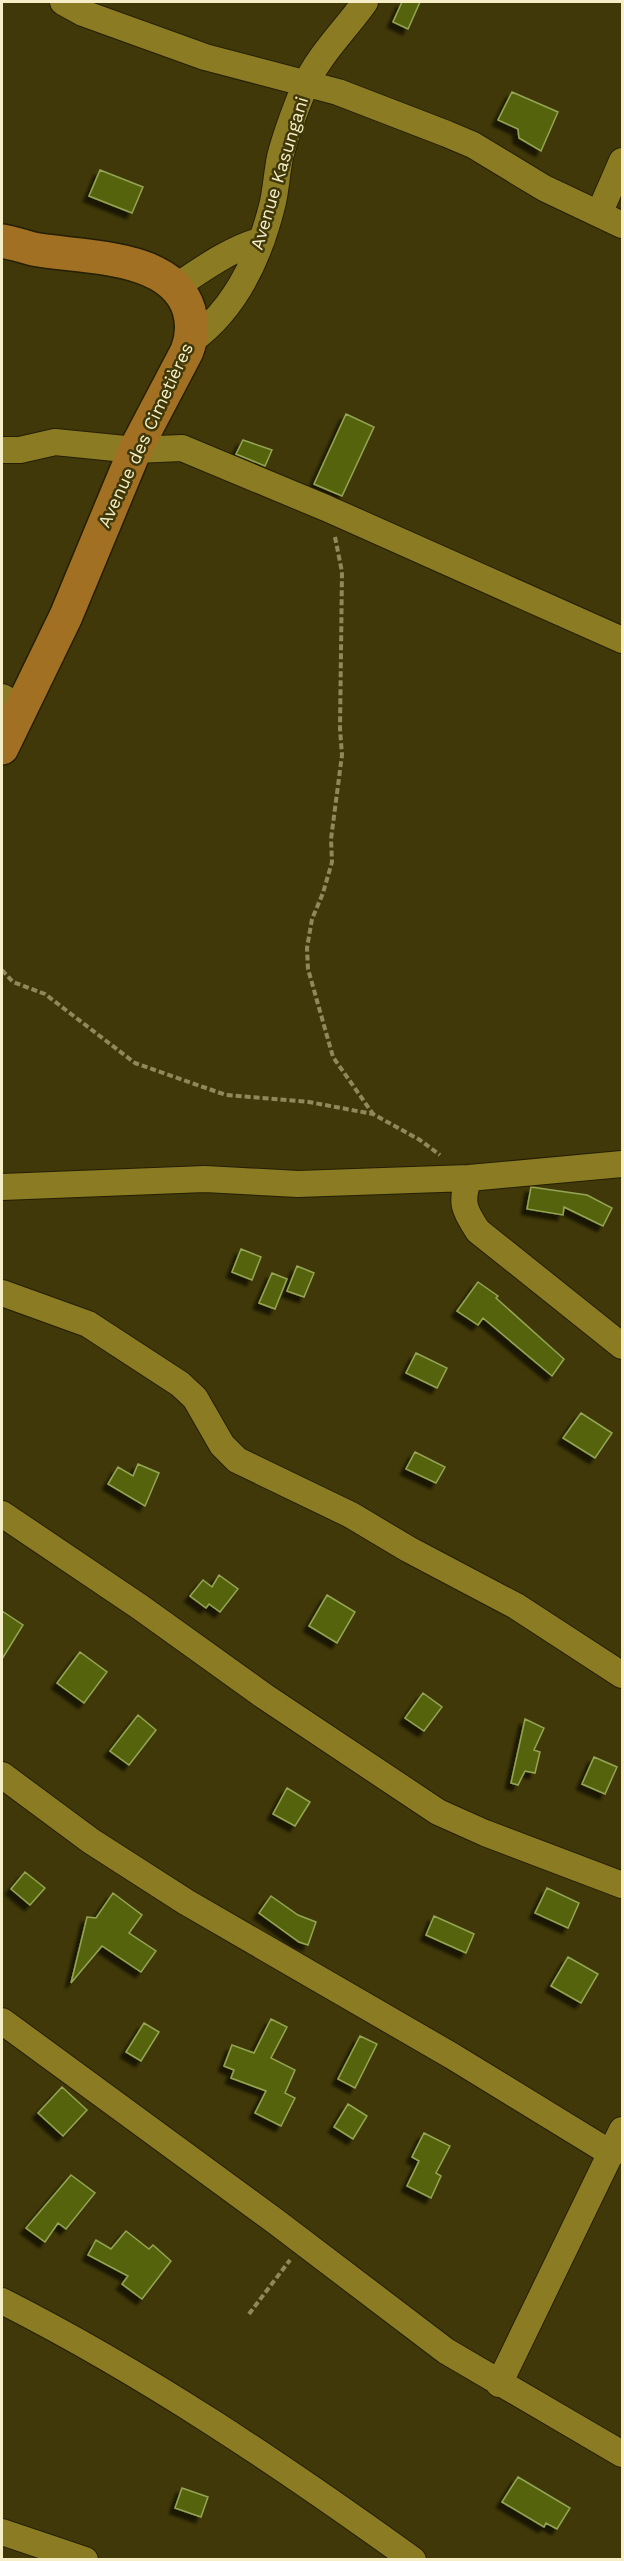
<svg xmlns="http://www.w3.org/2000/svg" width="624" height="2561" viewBox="0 0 624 2561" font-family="'Work Sans',sans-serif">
<defs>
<filter id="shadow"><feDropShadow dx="-5.5" dy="5.5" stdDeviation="1.5" flood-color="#0009"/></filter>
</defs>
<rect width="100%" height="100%" fill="#403808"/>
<path fill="#56640c" stroke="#94a555" stroke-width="1.5" filter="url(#shadow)" d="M402,2H420L408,29L393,22Z
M512,92L558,112L541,151L519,138L518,129L498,120Z
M100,170L143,187L132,213L89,196Z
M346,414L374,427L342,496L314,484Z
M243,440L272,450L265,466L236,454Z
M531,1187L587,1195L612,1208L603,1226L564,1207L563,1215L527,1209Z
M241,1249L261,1257L252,1280L232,1272Z
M297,1266L314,1273L304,1297L287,1291Z
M272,1273L287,1279L275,1309L259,1303Z
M478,1282L498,1296L496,1298L564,1359L552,1376L483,1318L478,1325L457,1311Z
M416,1353L447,1368L437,1388L406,1373Z
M581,1413L612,1433L595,1458L563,1438Z
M415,1452L445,1467L436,1483L406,1469Z
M138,1464L159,1473L145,1506L108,1484L118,1467L133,1476Z
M219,1575L238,1589L220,1612L209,1604L206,1608L190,1596L203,1580L212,1587Z
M327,1595L355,1612L337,1643L309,1626Z
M2,1611L23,1625L2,1659Z
M80,1652L107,1672L84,1703L57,1683Z
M423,1693L442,1707L424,1731L405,1718Z
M138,1715L156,1730L129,1765L110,1751Z
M525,1719L544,1728L534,1750L540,1752L535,1773L525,1771L518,1785L511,1783Z
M594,1757L617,1767L605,1794L582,1784Z
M287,1788L310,1802L295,1826L273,1814Z
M25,1872L45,1888L30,1905L11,1889Z
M547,1888L579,1903L568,1928L535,1913Z
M113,1893L142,1915L129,1933L156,1951L141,1972L102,1946L71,1983L87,1917L96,1918Z
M271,1896L298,1915L316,1922L308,1945L299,1942L259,1913Z
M434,1916L474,1934L466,1953L426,1935Z
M568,1957L598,1974L581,2003L551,1986Z
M271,2019L287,2027L271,2058L295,2070L285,2093L295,2098L281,2126L255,2113L266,2091L231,2078L234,2070L224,2066L232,2045L254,2053Z
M144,2023L159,2032L141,2061L126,2052Z
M360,2036L377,2044L355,2088L338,2079Z
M62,2087L87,2110L63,2136L38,2113Z
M348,2104L367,2116L353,2139L334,2127Z
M424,2133L450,2146L436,2173L441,2176L431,2198L407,2186L419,2161L412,2157Z
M71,2175L95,2193L66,2229L58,2223L45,2242L26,2228Z
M126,2231L149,2249L153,2245L171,2261L142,2299L122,2284L128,2276L88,2255L96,2240L111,2249Z
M518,2477L570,2508L557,2529L546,2523L544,2527L502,2502Z
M182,2488L208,2497L201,2517L175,2508Z"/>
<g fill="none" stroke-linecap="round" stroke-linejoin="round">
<g stroke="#241f05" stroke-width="28">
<path id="street" d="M63,2L83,13L205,57L338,92L447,134L473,145L544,188L622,225
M599,214L622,161
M177,286C204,268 230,249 262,240
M191,341C236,309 260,256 273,202C276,188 277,172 280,157C286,134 295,110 304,88C317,57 346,29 365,2
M2,450H20L55,442L135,450L182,448L326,508L622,640
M2,697L22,708
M469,1178C460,1202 464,1210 478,1231L622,1346
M2,1187L205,1179L298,1184L469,1178L622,1164
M2,1293L88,1324L180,1384L195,1398L222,1445L237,1460L351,1515L408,1549L516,1606L622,1675
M2,1514L140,1607L264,1696L438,1812L485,1833L622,1885
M2,1775L91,1841L186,1902L452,2056L612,2154
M2,2021L275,2221L446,2351L622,2454
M2,2301C146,2374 281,2465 413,2560
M499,2384L622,2130
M2,2532L85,2560"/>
</g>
<g stroke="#241f05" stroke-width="36">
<path id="secondary" d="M2,241C12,243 23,246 33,249C80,258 172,253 189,310C193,324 192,338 187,351L135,450L66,616L2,748"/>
</g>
<path stroke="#8f885b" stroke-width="4" stroke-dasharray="6 3" stroke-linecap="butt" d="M335,537L342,572L340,729L342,755L331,839L332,862L323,893L312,919L307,948L308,969L333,1057L373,1114
M2,970L13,982L45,994L135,1063L226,1095L309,1102L373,1114L420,1140L440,1155
M249,2314L290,2260"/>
<use href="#street" stroke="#8b7c24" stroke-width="26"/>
<use href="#secondary" stroke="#a27023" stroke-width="33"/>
</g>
<g text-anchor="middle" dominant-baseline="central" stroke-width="5" stroke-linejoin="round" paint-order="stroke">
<g font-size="18" fill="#f5eec6" stroke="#403808">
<text transform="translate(279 173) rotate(-73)">Avenue Kasungani</text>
<text transform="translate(145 435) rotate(-65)">Avenue des Cimetières</text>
</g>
</g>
<rect width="624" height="2561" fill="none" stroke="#f5eec6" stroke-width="6"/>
</svg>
